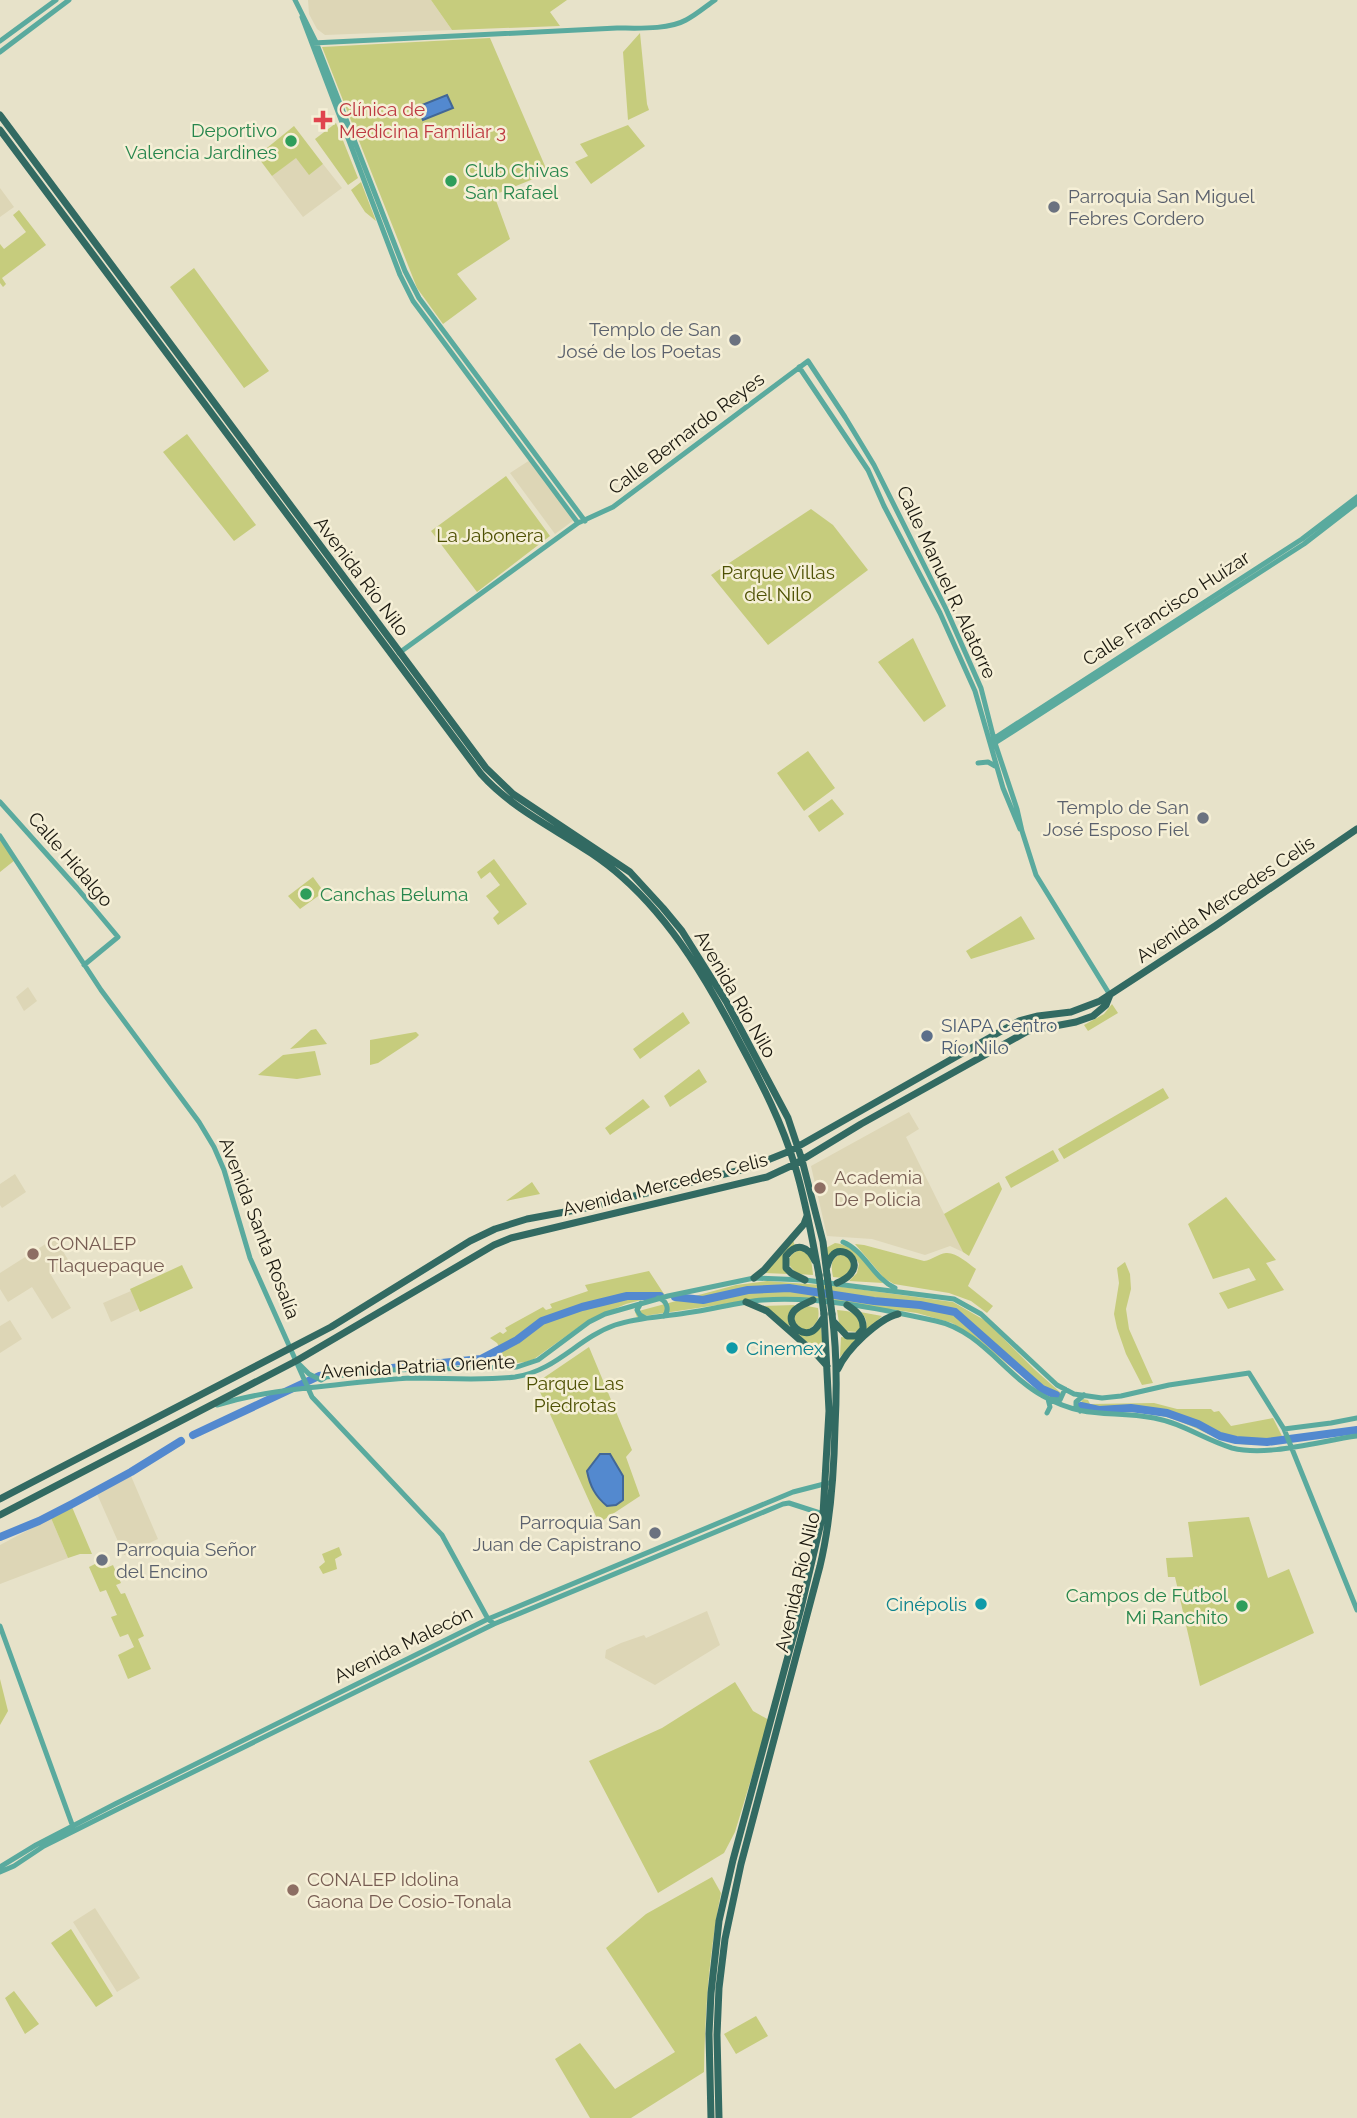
<svg xmlns="http://www.w3.org/2000/svg" width="1357" height="2118" viewBox="0 0 1357 2118" font-family="Raleway,sans-serif">
<rect width="100%" height="100%" fill="#e7e2c9"/>
<path fill="#ddd6b6" d="M308,0H431L452,30L325,35L317,29L309,14Z
M296,157L309,174L323,164L342,188L303,217L272,176Z
M0,188L14,207L0,217Z
M530,460L574,520L555,534L510,473Z
M28,987L37,1001L24,1011L16,997Z
M909,1112L919,1129L906,1137L963,1252L950,1246L925,1255L872,1239L827,1236L811,1166Z
M15,1174L26,1192L2,1208L0,1205V1184Z
M55,1238L70,1263L51,1275L71,1308L52,1319L32,1287L8,1302L0,1289V1273Z
M131,1291L139,1309L111,1322L103,1303Z
M10,1320L22,1339L0,1353V1326Z
M131,1476L158,1539L124,1555L97,1494Z
M51,1518L68,1558L0,1584V1545Z
M707,1611L720,1645L655,1685L605,1658L606,1650L621,1643L644,1635L646,1638Z
M95,1908L140,1978L117,1992L73,1922Z"/>
<path fill="#c6cc7d" d="M431,0H567L550,12L560,26L452,30Z
M640,33L647,104L649,110L628,120L623,52Z
M490,38L548,173L494,195L510,239L457,274L477,299L443,324L417,288L322,47Z
M336,123L358,178L348,185L315,139Z
M628,125L645,146L591,184L575,162L588,156L580,144Z
M294,126L323,164L309,175L296,158L272,176L257,156Z
M361,182L376,221L365,212L351,190Z
M19,210L46,245L2,278L6,284L3,287L0,283V244L4,249L26,232L13,215Z
M194,268L269,371L244,388L170,287Z
M187,434L256,525L234,541L163,452Z
M506,476L550,536L477,592L431,531Z
M811,509L833,525L868,570L768,645L711,575Z
M913,638L946,706L924,722L878,662Z
M808,751L835,788L804,811L777,773Z
M832,799L844,814L819,832L808,816Z
M0,838L15,860L0,872Z
M494,859L527,904L498,925L493,918L499,912L486,896L500,885L490,872L481,879L477,872Z
M313,877L324,892L300,909L288,896Z
M1021,916L1035,939L971,959L966,951Z
M1112,1004L1118,1013L1088,1031L1084,1025L1104,1014Z
M683,1012L690,1023L640,1059L633,1049Z
M316,1029L327,1044L290,1049L311,1030Z
M416,1032L419,1035L416,1038L378,1063L370,1065V1040Z
M315,1051L321,1075L297,1079L258,1075L283,1055Z
M699,1069L707,1082L670,1107L664,1096Z
M1163,1088L1169,1098L1064,1159L1058,1149Z
M643,1099L650,1107L610,1135L605,1128Z
M1053,1150L1059,1161L1011,1188L1005,1177Z
M532,1182L540,1194L506,1201Z
M999,1182L1002,1189L969,1256L963,1252L944,1214Z
M1226,1197L1276,1260L1266,1263L1284,1290L1228,1309L1219,1293L1256,1280L1249,1268L1213,1279L1188,1224Z
M793,1240L795,1246L787,1251L788,1274L765,1273Z
M835,1243C857,1245 869,1269 883,1283L849,1281L857,1273L859,1264C852,1250 839,1242 828,1256L826,1248Z
M855,1244L864,1245L924,1261C932,1260 938,1254 946,1253C956,1252 969,1264 976,1269L968,1286L993,1306L987,1313L971,1301L949,1293L894,1284L884,1278Z
M799,1250C812,1253 812,1264 813,1275L797,1274L790,1266C788,1257 791,1254 799,1250Z
M842,1254L848,1257L853,1266L843,1278L833,1277C831,1266 830,1258 842,1254Z
M1125,1262L1130,1274L1131,1289L1126,1309L1129,1329L1153,1383L1142,1385L1126,1354L1117,1328L1114,1314L1119,1283L1117,1268Z
M182,1265L193,1288L140,1312L130,1289Z
M649,1271L664,1294L626,1304L590,1319L534,1359L526,1362L498,1365L502,1352L497,1343L490,1338L500,1332L503,1334L507,1331L505,1328L543,1307L546,1310L552,1308L550,1304L588,1291L585,1285Z
M767,1281L835,1286L953,1302L986,1321L1034,1369L1061,1393L1059,1397L1049,1398L973,1336L952,1323L917,1313L816,1299L738,1302L637,1317L635,1312L736,1285Z
M795,1305L789,1312V1326C799,1335 813,1338 821,1327L824,1358L760,1306Z
M807,1306L818,1308C820,1319 817,1325 807,1330L798,1327L794,1322L795,1313Z
M837,1310C851,1311 856,1312 861,1326L857,1332L845,1331L839,1323Z
M860,1312L882,1316L840,1357L841,1337L856,1339C865,1331 872,1322 860,1312Z
M589,1347L632,1450L626,1457L640,1496L599,1523L536,1383Z
M1083,1399L1088,1400L1090,1404L1154,1403L1177,1409H1211L1214,1412L1219,1411L1231,1426L1273,1418L1283,1438L1274,1439V1443C1222,1452 1204,1425 1158,1415C1134,1410 1110,1413 1087,1409L1079,1406Z
M72,1507L92,1554H80L68,1558L51,1518Z
M1249,1517L1268,1578L1289,1569L1314,1633L1200,1686L1175,1577H1168L1166,1558L1193,1557L1188,1522Z
M339,1547L342,1555L335,1559L337,1569L323,1574L319,1567L325,1562L322,1554Z
M97,1563L106,1568L113,1565L121,1583L116,1585L121,1594L125,1593L144,1636L138,1639L151,1669L128,1679L118,1655L134,1647L128,1634L120,1637L111,1617L117,1615L106,1590L100,1592L89,1567Z
M0,1679L8,1711L0,1725Z
M735,1682L753,1711L769,1720L735,1832L724,1853L658,1893L589,1761L662,1728Z
M712,1877L721,1893C709,1953 705,2011 704,2072L631,2118H590L555,2059L580,2043L615,2089L675,2052L606,1948L646,1914Z
M71,1929L113,1996L96,2007L51,1943Z
M14,1991L39,2024L25,2034L5,1998Z
M756,2016L768,2036L736,2054L724,2034Z"/>
<path fill="#5389cf" stroke="#426796" stroke-width="2" d="M447,95L453,108L423,120L417,107Z
M600,1454H610L623,1476V1500L616,1505L607,1506C595,1496 590,1486 587,1471Z"/>
<g fill="none" stroke-linecap="round" stroke-linejoin="round">
<path stroke="#5389cf" stroke-width="8" d="M675,1297L703,1300L748,1290L789,1288L874,1301L920,1305L955,1312L1042,1389L1056,1395
M392,1368L481,1359L517,1340L542,1321L582,1307L627,1296H660
M1081,1406L1099,1410L1131,1408L1167,1413L1198,1424L1220,1436L1236,1440L1267,1442L1357,1430
M193,1435L319,1376L334,1374
M0,1537L39,1521L72,1504L131,1472L181,1441"/>
<path stroke="#5aaa9e" stroke-width="5" d="M295,0L316,42L405,271L419,298L585,521
M302,17L400,275L413,301L578,523
M0,41L56,0
M313,43L617,28C637,28 668,30 686,20C696,15 705,7 715,0
M0,52L69,0
M799,367L868,470L884,506L940,613L975,691L1003,788L1020,829
M399,653L578,523L613,507L808,361L845,417L874,465L946,609L981,688L995,743L1017,809L1022,831L1036,875L1110,995
M993,739L1302,539L1357,497
M995,743L1304,544L1357,503
M978,763L988,762L995,766
M0,802L77,888L118,937L84,965
M0,836L101,990L199,1122L214,1147L224,1170L250,1258L312,1397L442,1535L488,1619L494,1624
M843,1242C865,1251 873,1278 895,1288
M658,1298C667,1300 670,1310 664,1316
M641,1303L637,1310L640,1315L645,1318
M296,1361L309,1374L321,1380L326,1377L390,1370L517,1367L538,1360L589,1322L605,1314L668,1296L754,1278L805,1280L954,1299L981,1314L1043,1372L1057,1385L1074,1394L1102,1398L1121,1396L1169,1385L1249,1373L1284,1429L1357,1610
M217,1405C256,1393 295,1389 335,1385C361,1382 387,1379 413,1378C447,1378 481,1381 515,1377C556,1371 578,1338 615,1325C638,1317 663,1317 686,1313C712,1310 737,1302 763,1300C820,1296 881,1309 936,1321C980,1330 1006,1376 1043,1396C1086,1420 1110,1410 1154,1418C1182,1423 1205,1440 1232,1448C1268,1457 1320,1441 1357,1436
M1080,1411L1076,1407V1402L1084,1395
M1047,1413L1050,1407L1048,1399L1060,1400L1065,1389
M1284,1429L1331,1423L1357,1418
M0,1626L73,1827
M0,1867L36,1845L115,1804L488,1619L793,1492L828,1483
M0,1872L14,1866L44,1846L118,1809L494,1624L783,1504L789,1503L823,1514"/>
<path stroke="#326a62" stroke-width="7" d="M0,115L486,768L513,794L630,872L663,908L682,931L727,1003L788,1118L802,1160L823,1242L827,1275
M0,130L481,774C520,818 579,838 622,877C674,923 709,984 741,1045C762,1084 782,1123 795,1166C806,1202 812,1238 819,1275
M827,1267C828,1263 829,1259 832,1256C843,1241 873,1268 837,1283
M754,1278L764,1270L804,1224L807,1216
M805,1280L791,1273L786,1268V1256C797,1242 808,1246 815,1261
M813,1300C807,1303 798,1306 794,1311C784,1323 803,1339 814,1330C818,1327 821,1321 824,1317
M746,1302L767,1311L818,1356L827,1366
M835,1323L847,1336H857L863,1329C864,1317 856,1311 847,1305
M838,1369C846,1350 878,1319 898,1314
M0,1499L331,1327L470,1241L495,1229L527,1219L581,1209L745,1169L790,1151L1019,1021L1038,1016L1071,1012L1100,1001L1215,926L1357,829
M0,1515L296,1361L494,1245L511,1238L767,1177L795,1164L861,1124L1028,1031L1076,1022L1093,1016L1106,1005L1110,995
M711,2118L709,2034L711,1993L719,1921L733,1860L801,1608L823,1514L829,1411L824,1314
M719,2118L717,2035L719,1988L725,1939L741,1864L820,1566C831,1520 834,1474 835,1427C837,1389 837,1351 832,1314"/>
<path stroke="#326a62" stroke-width="7" d="M819,1275L824,1314
M827,1275L832,1314"/>
</g>
<path fill="#e0444e" stroke="#f5efd6" stroke-width="2.5" d="M319.5 109.5h7v7h7v7h-7v7h-7v-7h-7v-7h7z"/>
<g fill="#2e9e5b" stroke="#f5efd6" stroke-width="2.5">
<circle cx="291" cy="141" r="7"/>
<circle cx="451" cy="181" r="7"/>
<circle cx="306" cy="894" r="7"/>
<circle cx="1242" cy="1606" r="7"/>
</g>
<g fill="#6b7280" stroke="#f5efd6" stroke-width="2.5">
<circle cx="1054" cy="207" r="7"/>
<circle cx="735" cy="340" r="7"/>
<circle cx="1203" cy="818" r="7"/>
<circle cx="655" cy="1533" r="7"/>
<circle cx="102" cy="1560" r="7"/>
</g>
<circle fill="#5c6f8a" stroke="#f5efd6" stroke-width="2.5" cx="927" cy="1036" r="7"/>
<g fill="#8d6e63" stroke="#f5efd6" stroke-width="2.5">
<circle cx="820" cy="1188" r="7"/>
<circle cx="33" cy="1254" r="7"/>
<circle cx="293" cy="1890" r="7"/>
</g>
<g fill="#0f9aa8" stroke="#f5efd6" stroke-width="2.5">
<circle cx="732" cy="1348" r="7"/>
<circle cx="981" cy="1604" r="7"/>
</g>
<g text-anchor="middle" dominant-baseline="central" stroke-width="5" stroke-linejoin="round" paint-order="stroke">
<g font-size="19" fill="#be3a42" stroke="#f5efd6" text-anchor="start">
<text x="339" y="109">Clínica de<tspan x="339" dy="22">Medicina Familiar 3</tspan></text>
</g>
<g font-size="19" fill="#27864d" stroke="#f5efd6" text-anchor="end">
<text x="277" y="130">Deportivo<tspan x="277" dy="22">Valencia Jardines</tspan></text>
<text x="465" y="170" text-anchor="start">Club Chivas<tspan x="465" dy="22">San Rafael</tspan></text>
<text x="320" y="894" text-anchor="start">Canchas Beluma</text>
<text x="1228" y="1595">Campos de Futbol<tspan x="1228" dy="22">Mi Ranchito</tspan></text>
</g>
<g font-size="19" fill="#5b616d" stroke="#f5efd6" text-anchor="end">
<text x="1068" y="196" text-anchor="start">Parroquia San Miguel<tspan x="1068" dy="22">Febres Cordero</tspan></text>
<text x="721" y="329">Templo de San<tspan x="721" dy="22">José de los Poetas</tspan></text>
<text x="1189" y="807">Templo de San<tspan x="1189" dy="22">José Esposo Fiel</tspan></text>
<text x="641" y="1522">Parroquia San<tspan x="641" dy="22">Juan de Capistrano</tspan></text>
<text x="116" y="1549" text-anchor="start">Parroquia Señor<tspan x="116" dy="22">del Encino</tspan></text>
</g>
<g font-size="19" fill="#1b1910" stroke="#f5efd6">
<text transform="translate(686 433) rotate(-37)">Calle Bernardo Reyes</text>
<text transform="translate(362 576) rotate(53)">Avenida Río Nilo</text>
<text transform="translate(947 582) rotate(65)">Calle Manuel R. Alatorre</text>
<text transform="translate(1166 608) rotate(-33)">Calle Francisco Huízar</text>
<text transform="translate(71 859) rotate(49)">Calle Hidalgo</text>
<text transform="translate(1225 899) rotate(-34)">Avenida Mercedes Celis</text>
<text transform="translate(736 994) rotate(60)">Avenida Río Nilo</text>
<text transform="translate(665 1184) rotate(-14)">Avenida Mercedes Celis</text>
<text transform="translate(260 1228) rotate(69)">Avenida Santa Rosalía</text>
<text transform="translate(418 1366) rotate(-3)">Avenida Patria Oriente</text>
<text transform="translate(797 1582) rotate(-77)">Avenida Río Nilo</text>
<text transform="translate(403 1644) rotate(-26)">Avenida Malecón</text>
</g>
<g font-size="19" fill="#4e5104" stroke="#f5efd6">
<text x="490" y="535">La Jabonera</text>
<text x="778" y="572">Parque Villas<tspan x="778" dy="22">del Nilo</tspan></text>
<text x="575" y="1383">Parque Las<tspan x="575" dy="22">Piedrotas</tspan></text>
</g>
<g font-size="19" fill="#4e5e75" stroke="#f5efd6" text-anchor="start">
<text x="941" y="1025">SIAPA Centro<tspan x="941" dy="22">Río Nilo</tspan></text>
</g>
<g font-size="19" fill="#785e54" stroke="#f5efd6" text-anchor="start">
<text x="834" y="1177">Academia<tspan x="834" dy="22">De Policia</tspan></text>
<text x="47" y="1243">CONALEP<tspan x="47" dy="22">Tlaquepaque</tspan></text>
<text x="307" y="1879">CONALEP Idolina<tspan x="307" dy="22">Gaona De Cosio-Tonala</tspan></text>
</g>
<g font-size="19" fill="#0d838f" stroke="#f5efd6" text-anchor="start">
<text x="746" y="1348">Cinemex</text>
<text x="967" y="1604" text-anchor="end">Cinépolis</text>
</g>
</g>
</svg>
